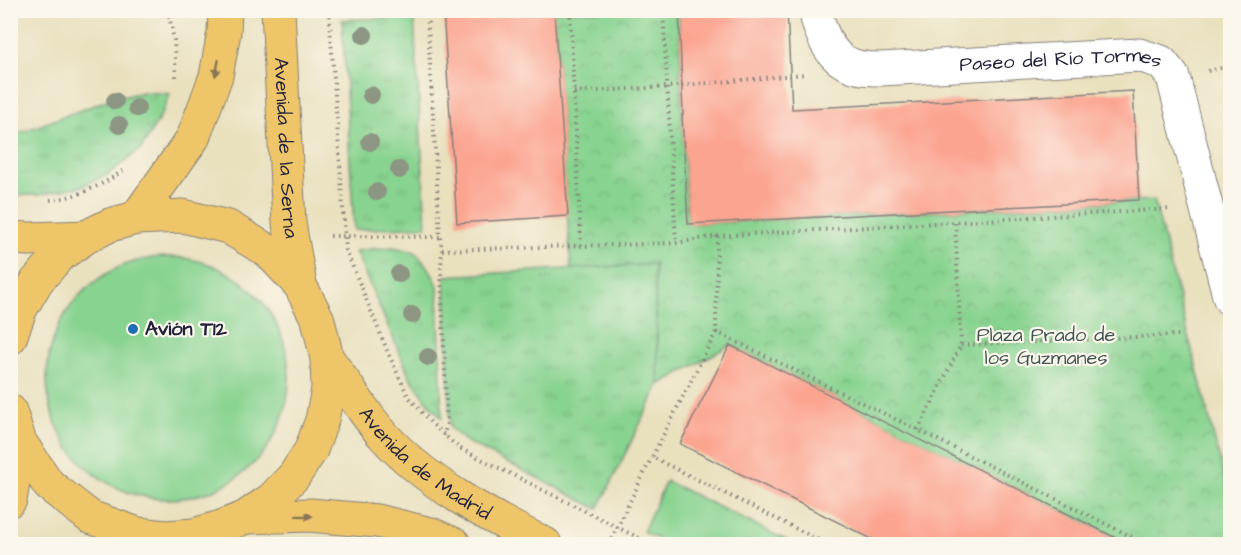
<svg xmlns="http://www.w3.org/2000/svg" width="1241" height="555" viewBox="0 0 1241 555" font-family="'Architects Daughter',sans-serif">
<defs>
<pattern id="grass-tufts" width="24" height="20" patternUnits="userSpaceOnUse" patternTransform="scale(1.5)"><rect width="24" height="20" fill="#88d390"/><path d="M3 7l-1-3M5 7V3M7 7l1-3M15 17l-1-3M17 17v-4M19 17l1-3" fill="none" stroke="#75b57d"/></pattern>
<pattern id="park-crowns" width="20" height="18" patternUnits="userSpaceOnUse" patternTransform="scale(1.5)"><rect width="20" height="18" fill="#88d390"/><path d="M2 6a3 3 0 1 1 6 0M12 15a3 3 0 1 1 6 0" fill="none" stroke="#75b57d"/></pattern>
</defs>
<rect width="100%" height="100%" fill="#fbf7ec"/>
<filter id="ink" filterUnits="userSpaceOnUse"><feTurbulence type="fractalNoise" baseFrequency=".0167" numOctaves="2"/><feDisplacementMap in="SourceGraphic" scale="12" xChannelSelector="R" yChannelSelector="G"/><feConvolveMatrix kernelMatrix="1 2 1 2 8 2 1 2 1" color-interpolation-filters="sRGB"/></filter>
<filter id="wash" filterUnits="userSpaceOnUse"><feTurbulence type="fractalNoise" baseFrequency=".008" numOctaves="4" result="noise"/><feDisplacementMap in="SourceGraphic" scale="24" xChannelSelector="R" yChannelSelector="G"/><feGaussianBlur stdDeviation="1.35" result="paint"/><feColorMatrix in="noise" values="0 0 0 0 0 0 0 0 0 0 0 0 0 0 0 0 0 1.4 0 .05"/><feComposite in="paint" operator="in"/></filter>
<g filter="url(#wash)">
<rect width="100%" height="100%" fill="#e9e0bd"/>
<path fill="url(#grass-tufts)" stroke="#557a66" stroke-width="1.5" d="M414,17L426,226L354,230L342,20Z
M143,92L170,94L159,119L141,149L107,175L82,186L39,195H11V136L105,101Z
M393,247L415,252L430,270L438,286L442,418L430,405L410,377L355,251Z
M654,264L659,385L598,509L467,442L450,428L445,276Z"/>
<path fill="url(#park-crowns)" stroke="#557a66" stroke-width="1.5" d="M554,11H679L682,115L688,224L1154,200L1230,500V544H1128L730,345L659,385L654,264L571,269Z"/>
<path fill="#88d390" stroke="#557a66" stroke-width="1.5" d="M47 378a121 121 0 1 1 242 0a121 121 0 1 1-242 0Z
M666,481L794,544H669L643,532Z"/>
<g id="blocks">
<path fill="#fba490" d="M443,10H554L568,216L457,223Z
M679,10H787L792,109L1133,91L1139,200L688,224L682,115H683Z
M730,345L1128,544H882L680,444Z"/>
</g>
</g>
<g filter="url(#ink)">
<use href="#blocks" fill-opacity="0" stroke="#86817c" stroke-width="1.5"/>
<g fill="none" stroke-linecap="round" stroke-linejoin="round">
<g stroke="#86817c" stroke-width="35">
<g id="minor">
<path id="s1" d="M815,10C820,30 828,56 849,64C859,69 871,69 881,69L1139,55L1161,62L1173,77L1230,299"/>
</g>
</g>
<g stroke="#86817c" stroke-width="35">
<g id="primary">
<path id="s2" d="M278,10L289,223L300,285"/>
<path d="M136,218L193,138L216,76L224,32L225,10"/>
<path d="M10,500L20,442"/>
</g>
</g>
<g stroke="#86817c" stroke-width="35">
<g id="trunk">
<path d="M10,238L29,239L86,237"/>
<path d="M10,338L20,310L37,281L59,256L86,237L110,225L136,218L183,216L228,227L268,251L300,285L318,320L327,358L328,389L322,420L311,450L294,476L272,499L246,517L221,527L194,535L166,537L138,534L90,517L49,485L20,442L10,411"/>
<path id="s3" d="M327,358C346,383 363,413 384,436C425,482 490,517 545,544"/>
<path d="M246,517L310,515L377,521L431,534L454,544"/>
</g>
</g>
<path stroke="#86817c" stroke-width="4" stroke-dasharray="1.5 4.5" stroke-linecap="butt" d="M168,10L174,40L176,77
M329,10L346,250L389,355L408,396L431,423L459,448L651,544
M427,10L440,237L442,250L441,270L447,422L444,436
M570,10L581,245
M663,10L676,243
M1208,71L1230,66
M574,92L667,87L806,74
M50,200C78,197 102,186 125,169
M330,236L440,237
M717,236L716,332L652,457L827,544
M442,250L676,243L717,236L1171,209
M716,332L918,430L1146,544
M961,345L1179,335
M918,430L961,345L955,221
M609,544L652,457"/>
<use href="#minor" stroke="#fff" stroke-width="33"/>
<use href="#primary" stroke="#eec569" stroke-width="33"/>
<use href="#trunk" stroke="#eec569" stroke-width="33"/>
</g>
<g fill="#8d9583">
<circle cx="364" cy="35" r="9"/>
<circle cx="371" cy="95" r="9"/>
<circle cx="115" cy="101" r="9"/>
<circle cx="137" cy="108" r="9"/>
<circle cx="119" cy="125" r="9"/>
<circle cx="370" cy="142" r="9"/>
<circle cx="399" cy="170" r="9"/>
<circle cx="377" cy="192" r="9"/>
<circle cx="399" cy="274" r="9"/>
<circle cx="412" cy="315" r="9"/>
<circle cx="428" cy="357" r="9"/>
</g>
<defs><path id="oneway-solid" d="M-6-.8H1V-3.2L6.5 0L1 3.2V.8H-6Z" transform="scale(1.5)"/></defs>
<g fill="#887452">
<use href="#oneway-solid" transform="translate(217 68) rotate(102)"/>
<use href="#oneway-solid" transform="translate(304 516) rotate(1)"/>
</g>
</g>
<circle fill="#1f6fb2" stroke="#fbf7ec" stroke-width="2" cx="133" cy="329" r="6"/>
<g text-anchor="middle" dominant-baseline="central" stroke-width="4.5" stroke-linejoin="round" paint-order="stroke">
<g font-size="20" fill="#22223b" stroke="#fbf7ec">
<text stroke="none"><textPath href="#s1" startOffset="279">Paseo del Río Tormes</textPath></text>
<text stroke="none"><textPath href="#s2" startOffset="138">Avenida de la Serna</textPath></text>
<text stroke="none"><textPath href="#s3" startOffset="146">Avenida de Madrid</textPath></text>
</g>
<g font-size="20" font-weight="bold" fill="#22223b" stroke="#fbf7ec" text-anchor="start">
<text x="145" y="329">Avión T12</text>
</g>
<g font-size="20" fill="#415754" stroke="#fbf7ec">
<text x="1046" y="335">Plaza Prado de<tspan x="1046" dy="23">los Guzmanes</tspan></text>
</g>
</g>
<rect width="1241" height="555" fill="none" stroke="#fbf7ec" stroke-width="36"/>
</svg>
